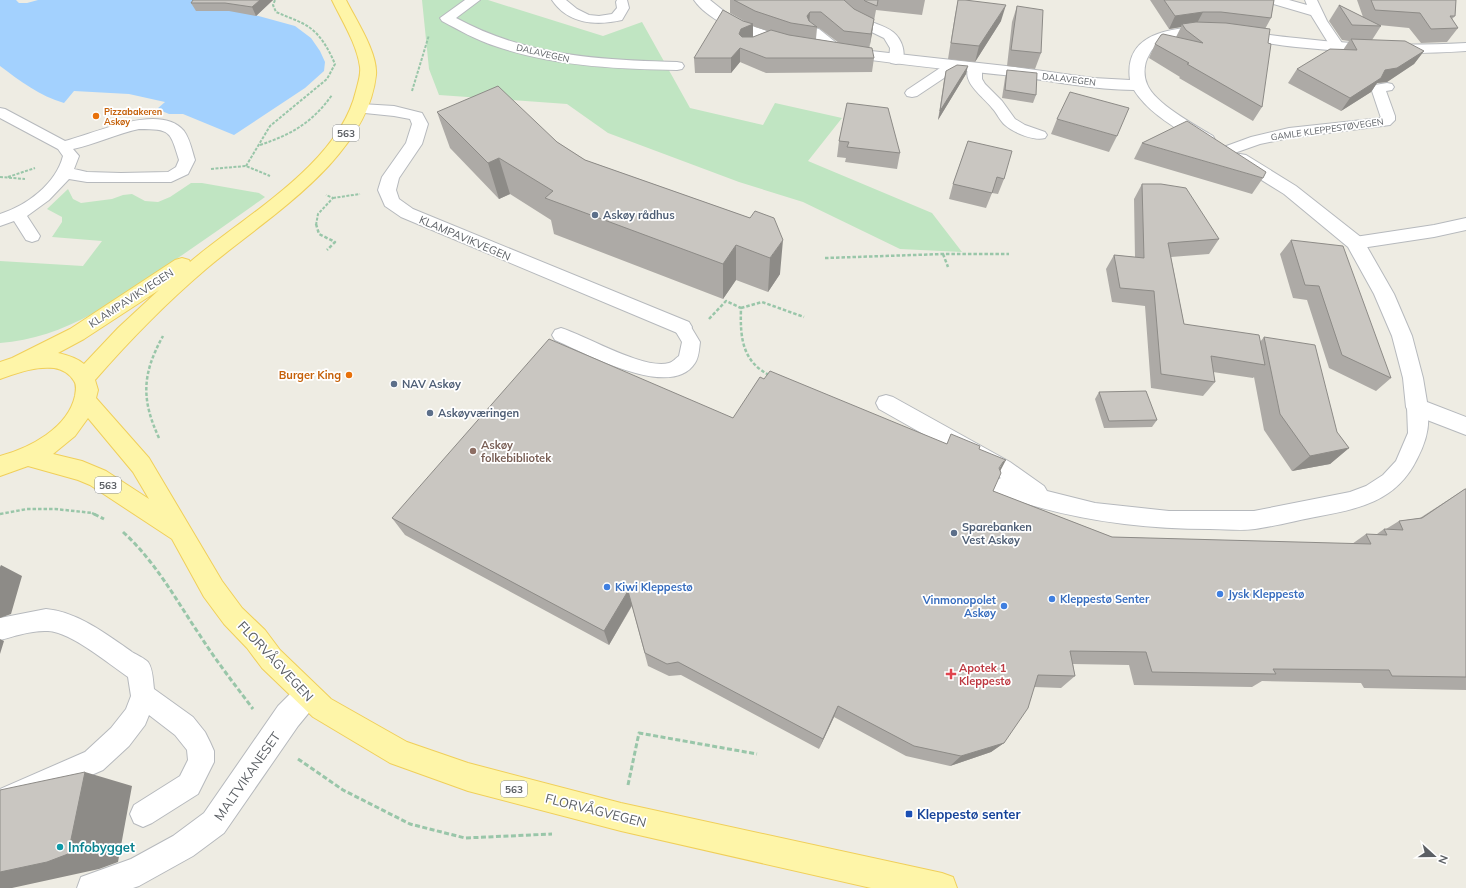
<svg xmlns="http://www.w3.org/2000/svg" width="1466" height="888" viewBox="0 0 1466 888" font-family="Mulish,sans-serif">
<rect width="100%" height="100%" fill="#eeece3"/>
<path fill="#c0e5c2" d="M422,0H488L603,36L642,22L690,108L763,125L775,103L842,118L808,161L932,213L962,252L900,249L803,202L739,182L608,133L567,104L439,95L429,69Z
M191,183H202L259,193L265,197C234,219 203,241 172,262C122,298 64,339 0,343V261L83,266L102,241L52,237L62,222V217L47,209L68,189L73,199L81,203L112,199L123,195L132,194L145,201L158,202L170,197Z"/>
<path fill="#a3d1fe" d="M0,0H16L19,3H27L38,0H200L295,26L311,38L320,51L325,62L324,71L305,88L234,135L183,114H169L157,109L165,102L129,94L74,91L64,103C40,96 20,81 0,66Z"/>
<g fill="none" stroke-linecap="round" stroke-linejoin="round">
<g stroke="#b6b9bd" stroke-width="2">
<path id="service" d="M465,0H480L456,18C526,56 599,60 677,62L682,63L684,66L682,69L677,70C616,69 553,66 495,46C476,40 459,30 442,21L440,18Z
M552,0H566L577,9L589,15L599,16L612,14L617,8L616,2L617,0H627L629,8L622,20C596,26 568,24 552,0Z
M827,0C848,0 846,6 862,17C871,23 884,25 893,32C902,39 907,54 901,63L896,64L891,63L889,60L890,48L884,38L853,23Z
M1269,0H1289L1307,5L1305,0H1317L1327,21L1344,46L1342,49H1332L1311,15L1270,3Z
M814,28L819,29L844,49L846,52L844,55H834L809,35L807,32L809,29Z
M954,61L959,62L961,65L959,68L917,96L912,97L907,96L905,93L907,90L949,62Z
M975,64L980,65L982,68V79L985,84L1002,101L1015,119L1025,125L1045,132L1047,135L1045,138C1034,141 1014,133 1005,125C1000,121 997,113 992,108C984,97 959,81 970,65Z
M1387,83L1392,84L1394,87L1392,90L1386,91L1395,116V120L1390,125L1289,138L1260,144L1226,156L1221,154L1218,151L1221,148L1251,137L1289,128L1381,118L1372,91L1375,85Z
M0,108L5,109L65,141C94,134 160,102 184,131C190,139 192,151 195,160L188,174L171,182H87L69,179L49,200L27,216L40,236L38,240L32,242L26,240L14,221L0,226V214C26,206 56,184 63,156L58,149L0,118ZM139,129C171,129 170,131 179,160L176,167L168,172L121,173L87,172L74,169L79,156L73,149C96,144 116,134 139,129Z
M1466,218V230L1434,237L1355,249L1349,247L1347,243L1349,239L1355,237L1434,225Z
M682,320L688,322L700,342C699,349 699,357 695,363C671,401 585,353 555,340L552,335L555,330L561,328C587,336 643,370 669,363C673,362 676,358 679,356L682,342L673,327L676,322Z
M886,395L893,397L1010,462L1044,486L1047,491L1095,503L1169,511H1254L1350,492L1366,486L1383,475L1396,461L1408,433L1407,407L1410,401L1417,399L1424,401C1433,420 1426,442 1417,459C1396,502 1358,509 1315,517C1295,521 1275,526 1255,529C1241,531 1225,529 1210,529C1135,529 1065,519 994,493L991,487L994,481L1001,478L879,409L876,403L879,397Z
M46,609C76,611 108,635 132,652C137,655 144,658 148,662C153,669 153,681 154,689L193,717L205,732L210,742L214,751V762L198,794L152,823L143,827L134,823L130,814L134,805L180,776L188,760L187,750L175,735L149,715L145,725L129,746L103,770L0,815V789L85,752L111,728L126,709L131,696L128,677C109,664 71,632 48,631C32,630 15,636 0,640V618Z"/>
</g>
<g stroke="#b6b9bd" stroke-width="2">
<path id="minor" d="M694,0H710L725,12L747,24L792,40L794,43L792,46L787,47C760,41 710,24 694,0Z
M1197,27C1230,28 1263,35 1296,38C1353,45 1409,46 1466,43V51C1409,55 1353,53 1296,47C1257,43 1218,31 1178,37C1166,38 1154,44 1149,55C1144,63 1143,75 1147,84C1154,103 1195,125 1213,136L1215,140L1213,144L1207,145L1201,144C1178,129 1149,114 1134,90C1093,90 1054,81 1013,76C957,70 900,65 844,56L839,55L837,52L839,49L844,48L1015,67L1093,78L1130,80C1124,37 1163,29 1197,27Z
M361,104L394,106L422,113L428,124L422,144L399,178L396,190L399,199L413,209L689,322L692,327L689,332L682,335L675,332L401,217L385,206L378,190L382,177L406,143L412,124L410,119L394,116L355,112L353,109L355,106Z
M1240,154L1246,155L1296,186L1362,238L1394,294L1412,336L1423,378L1427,402L1466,417V435L1409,413L1406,407L1403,378L1392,336L1374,294L1348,247L1284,194L1234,163L1232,159L1234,155Z
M307,682L316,686L320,695L316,704L298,726L224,833L193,856L139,886L133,888H77L81,877L131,859L173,836L204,813L278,706L298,686Z"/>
</g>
<g stroke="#f0cf5a" stroke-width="2">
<path id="primary" d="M332,0H346C356,20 378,53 376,75C367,159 265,219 206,269C166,303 129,341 95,380L98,390L96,398L149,458L222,581L242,608L265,630L280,650L331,699L407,742L468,763L621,803L942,873L953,877L957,888H871L621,831L468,791L390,763L313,717L262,668L247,648L224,624L204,597L172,539L90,485L78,480L28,466L0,476V456C30,448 68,428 75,396C76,390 77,385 74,381C70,374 62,369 54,368C35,366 17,373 0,379V362L12,358L70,329L175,260L182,258L189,260L190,262C244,216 339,164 356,91C358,83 361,75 360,67C357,44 342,21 332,0ZM159,290L118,328L84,364C77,358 67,355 58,353L84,339ZM88,418L133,472L149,499L106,471L82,461L53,454L75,436Z"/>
</g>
<path stroke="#99c6a9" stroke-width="2" stroke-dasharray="3 1.5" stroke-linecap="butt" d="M412,91L429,35
M260,145C292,134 312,123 332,95
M246,166L270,126L327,79L335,64C328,48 319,31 302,23C294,19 285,16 276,12L273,5L275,0
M211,169L246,166L270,176
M0,177L25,179
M8,177L35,168
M333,198L360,194
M316,225L318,214L333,198L326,195"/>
<path stroke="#99c6a9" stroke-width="2.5" stroke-dasharray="3.5 2" stroke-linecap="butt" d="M316,224L319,234L335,242L327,250
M943,254L948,267
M825,258L943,254H1009
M741,308L762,302L804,317
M709,319L726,301L741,308C740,338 742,362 771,376
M159,438C141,399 142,374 163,336
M92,513L96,515
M0,514L27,509H55L93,513"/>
<path stroke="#99c6a9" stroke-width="3" stroke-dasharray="5 2.5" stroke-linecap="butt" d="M94,514L104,519
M123,532C156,562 176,600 201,637C217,662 235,685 253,709
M298,759L343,790L410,824L465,838L552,834
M628,785L639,733L757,754"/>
<use href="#service" fill="#fff" fill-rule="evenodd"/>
<use href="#minor" fill="#fff" fill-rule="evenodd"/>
<use href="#primary" fill="#fef5a8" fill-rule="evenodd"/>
</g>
<path fill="#adaaa6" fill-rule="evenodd" d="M193,0H273L256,16L229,11H196L191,3Z
M730,0H925L922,15L876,10L869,48L874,58L872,72L766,73L740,62L731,73H695L694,58L743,21L746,22L730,13ZM753,26L755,27L768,31L753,37ZM817,28H819L839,43L816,39Z
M958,0L1001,21L975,62L948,59L955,15Z
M1150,0H1274L1271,18L1265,29L1268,43L1262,107L1253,121L1179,78L1180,77L1149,58L1155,44L1176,37L1181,27L1169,29Z
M1357,0H1456L1455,16L1452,19L1458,28L1447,42L1421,43L1409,28L1379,25L1381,26L1372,40L1424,51L1414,64L1387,82L1377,83L1371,92L1341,111L1288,83L1297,69L1343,50L1349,41L1342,40L1329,21L1339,5L1363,17Z
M1017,6L1041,53L1035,69L1007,66L1012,22Z
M1007,70L1036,95L1033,103L1002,98L1005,78Z
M946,71L966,74L938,120L944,80Z
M847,103L900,153L897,169L845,162L846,158L837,157L839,141Z
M437,112L557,142L585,160L750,218L780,274L768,292L736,280L723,299L554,234L551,220L510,194L499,199L450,148Z
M1057,119L1117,136L1109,152L1051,134Z
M968,141L1004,179L998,194L992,193L986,208L949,199L953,184Z
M1142,143L1263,178L1252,194L1134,159Z
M1142,184L1219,239L1209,254L1171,257L1184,324L1260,342L1264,337L1349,448L1330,464L1292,471L1264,430L1254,377L1253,378L1213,372L1215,382L1203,396L1151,388L1145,306L1112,302L1106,269L1114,255L1135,257L1134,199Z
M1291,240L1391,378L1376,391L1329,368L1307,300L1293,298L1280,254Z
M1099,392L1157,420L1152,427L1104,428L1095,399Z
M733,418L947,444L979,449L1000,470L993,491L1112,537L1352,544L1366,534H1377L1384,529H1386L1399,521L1420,518L1465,489H1466V690L1364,688L1361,683L1262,681L1252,687L1134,685L1129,665L1073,664L1075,676L1061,688L1034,687L1004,743L991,752L950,766L906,756L834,717L819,749L681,675L669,676L648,666L632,606L609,645L405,535L392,518Z"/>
<path fill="#8d8b87" d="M260,0H273L256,16L252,7Z
M1006,5L1001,21L975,62L979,46Z
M810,12L809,26L807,16Z
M1203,12L1196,25L1182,24L1181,27L1169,29L1175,16Z
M874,19L872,34L869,50L871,34Z
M753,24V38L741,43L739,34L741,29Z
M740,48V62L731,73V58Z
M1424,51L1414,64L1387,82L1377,83L1371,92L1341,111L1350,98L1385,70Z
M968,66L966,74L938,120L940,111Z
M499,158L510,194L499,199L488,163Z
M783,240L780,274L768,292L770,258Z
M736,245V280L723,299V264Z
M1349,448L1330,464L1292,471L1310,456Z
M1006,460L996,479L993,480L1003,462Z
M1,565L22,576L11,614L0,618V567Z
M628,591L632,605L609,645L604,631Z
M0,639L4,641L0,654Z
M838,706L834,717L819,749L823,739Z
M1004,743L991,752L950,766L961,756Z
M85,772L132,786L118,862L99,869L12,888H0V872Z"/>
<path fill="#c9c6c1" stroke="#8d8b87" d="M193,0H260L252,7L225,3H191Z
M734,0H844L854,9L874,19L871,34L844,31L821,12H810L807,16L809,21L817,27L791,23L755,11Z
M864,0H878L877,6L865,1Z
M958,0H965L1006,5L979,46L951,43Z
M1164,0H1274L1271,18L1221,12H1203L1175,16Z
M1371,0H1456L1455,16H1450L1458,28L1431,29L1420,13L1375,10Z
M1339,5L1381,26L1352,25Z
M1017,6L1043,10L1041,53L1011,50Z
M723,10L743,21L753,24L741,29L739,34L742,37H753L771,30L789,35L872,48L874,58H766L740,48L731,58H694Z
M1196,22L1226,23L1270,29L1268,43L1271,44L1262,107L1187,64L1189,63L1155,44L1161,35L1163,34L1203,43L1186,30L1182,24Z
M1351,39L1405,41L1424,51L1397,68L1385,70L1381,78L1350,98L1297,69L1330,49L1357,50Z
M957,65L968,66L940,111L946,71Z
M1007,70L1037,73L1036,95L1005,90Z
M498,86L557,142L585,160L750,218L755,211L774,218L783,240L770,258L736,245L723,264L545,198L553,191L499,158L488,163L437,112Z
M1070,92L1129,108L1117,136L1057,119Z
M847,103L888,108L900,153L847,147L849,142L839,141Z
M1187,121L1266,172L1263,178L1142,143Z
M968,141L1012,151L1004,179L997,177L992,193L953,184Z
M1142,184H1161L1186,188L1219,239L1168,243L1184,324L1259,335L1265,365L1211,356L1215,382L1161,374L1154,291L1120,288L1114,255L1144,258Z
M1291,240L1343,246L1391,378L1342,355L1319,286L1305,285Z
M1264,337L1315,345L1337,432L1349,448L1310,456L1280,414Z
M549,339L733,418L760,377L764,379L770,371L947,444L951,434L980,446L979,449L1006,460L1003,462L999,468L1001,473L993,491L1112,537L1371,544L1366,534L1387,535L1384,529L1403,530L1399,521L1422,518L1465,489H1466V677L1392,676L1389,670L1273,669L1276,674L1152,672L1146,652L1070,651L1075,676L1038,675L1028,708L1004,743L961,756L914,746L838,706L823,739L678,662L667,664L645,653L628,591L604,631L392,518Z
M1146,391L1157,420L1109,421L1099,392Z
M85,772L68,854L47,862L0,872V790Z"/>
<g fill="#e8710a" stroke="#fff" stroke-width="1.5">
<circle cx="96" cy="116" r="4"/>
<circle cx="349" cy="375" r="4"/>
</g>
<g fill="#5c6f8a" stroke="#fff" stroke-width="1.5">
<circle cx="595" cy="215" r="4"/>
<circle cx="394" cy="384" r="4"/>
<circle cx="430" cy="413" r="4"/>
<circle cx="954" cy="533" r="4"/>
</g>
<circle fill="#8d6e63" stroke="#fff" stroke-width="1.5" cx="473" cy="451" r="4"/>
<g fill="#3f7fe0" stroke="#fff" stroke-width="1.5">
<circle cx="607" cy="587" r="4"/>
<circle cx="1220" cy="594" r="4"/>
<circle cx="1052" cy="599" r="4"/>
<circle cx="1004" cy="606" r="4"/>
</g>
<path fill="#e0444e" stroke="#fff" stroke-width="1.5" d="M949 668h4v4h4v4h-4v4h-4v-4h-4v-4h4z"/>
<rect fill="#1a4fb4" stroke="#fff" stroke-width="1.5" x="905" y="810" width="8" height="8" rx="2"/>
<circle fill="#0f9aa8" stroke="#fff" stroke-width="1.5" cx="60" cy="847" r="4"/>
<g text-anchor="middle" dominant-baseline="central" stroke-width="3.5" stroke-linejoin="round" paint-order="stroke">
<g font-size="9" fill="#5b5f64" stroke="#fff">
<text transform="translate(543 53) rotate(13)">DALAVEGEN</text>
<text transform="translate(1069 79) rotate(7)">DALAVEGEN</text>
<text transform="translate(1327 129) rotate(-8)">GAMLE KLEPPESTØVEGEN</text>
</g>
<g font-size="9" font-weight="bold" fill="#c56008" stroke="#fff" text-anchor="start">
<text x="104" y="111">Pizzabakeren<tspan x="104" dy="10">Askøy</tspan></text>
</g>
<g fill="#fff" stroke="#8c8f92" stroke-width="1">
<rect x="333" y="125" width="26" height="16" rx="3"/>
<rect x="95" y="477" width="26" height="16" rx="3"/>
<rect x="501" y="781" width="26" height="16" rx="3"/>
</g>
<g font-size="10" font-weight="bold" fill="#5b5f64">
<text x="346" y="133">563</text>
<text x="108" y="485">563</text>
<text x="514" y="789">563</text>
</g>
<g font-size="11" font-weight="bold" fill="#4e5e75" stroke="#fff" text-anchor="start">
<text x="603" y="215">Askøy rådhus</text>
<text x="402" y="384">NAV Askøy</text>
<text x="438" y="413">Askøyværingen</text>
<text x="962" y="527">Sparebanken<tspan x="962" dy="13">Vest Askøy</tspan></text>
</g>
<g font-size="11" fill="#5b5f64" stroke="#fff">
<text transform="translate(465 238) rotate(23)">KLAMPAVIKVEGEN</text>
<text transform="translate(131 298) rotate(-33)">KLAMPAVIKVEGEN</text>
</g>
<g font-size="11" font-weight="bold" fill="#c56008" stroke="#fff" text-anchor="end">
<text x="341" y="375">Burger King</text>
</g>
<g font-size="11" font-weight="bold" fill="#785e54" stroke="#fff" text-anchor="start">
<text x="481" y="445">Askøy<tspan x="481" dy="13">folkebibliotek</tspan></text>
</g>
<g font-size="11" font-weight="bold" fill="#366cbe" stroke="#fff" text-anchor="start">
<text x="615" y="587">Kiwi Kleppestø</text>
<text x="1228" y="594">Jysk Kleppestø</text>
<text x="1060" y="599">Kleppestø Senter</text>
<text x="996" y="600" text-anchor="end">Vinmonopolet<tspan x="996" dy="13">Askøy</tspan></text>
</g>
<g font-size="11" font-weight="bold" fill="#be3a42" stroke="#fff" text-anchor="start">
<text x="959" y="668">Apotek 1<tspan x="959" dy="13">Kleppestø</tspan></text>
</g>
<g font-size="13" fill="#5b5f64" stroke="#fff">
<text transform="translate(276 661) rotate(47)">FLORVÅGVEGEN</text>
<text transform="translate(247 776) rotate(-55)">MALTVIKANESET</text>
<text transform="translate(596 810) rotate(14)">FLORVÅGVEGEN</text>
</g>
<g font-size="13" font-weight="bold" fill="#164399" stroke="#fff" text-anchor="start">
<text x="917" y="814">Kleppestø senter</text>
</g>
<g font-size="13" font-weight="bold" fill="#0d838f" stroke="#fff" text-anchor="start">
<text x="68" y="847">Infobygget</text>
</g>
</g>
<g transform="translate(1434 856) rotate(111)" stroke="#ffffff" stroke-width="3" paint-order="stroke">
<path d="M0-3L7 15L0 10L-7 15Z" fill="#5b5f64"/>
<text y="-6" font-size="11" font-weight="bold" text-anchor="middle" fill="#5b5f64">N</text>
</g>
</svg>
